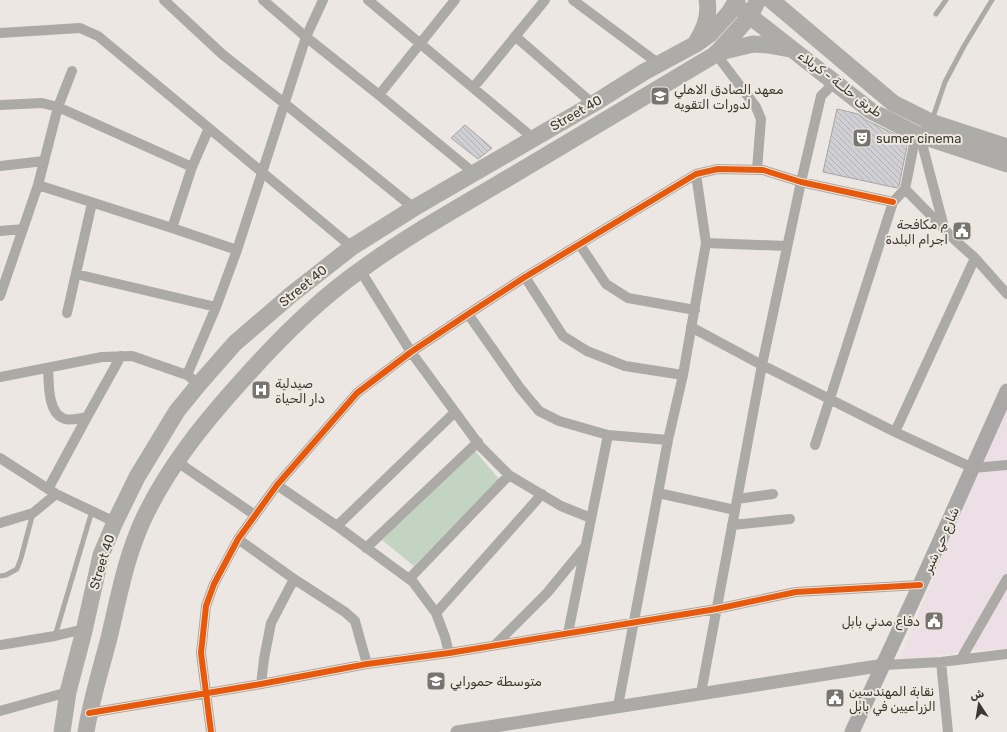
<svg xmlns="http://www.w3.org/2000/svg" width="1007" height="732" viewBox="0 0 1007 732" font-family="Rubik,Cairo,sans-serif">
<defs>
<pattern id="building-back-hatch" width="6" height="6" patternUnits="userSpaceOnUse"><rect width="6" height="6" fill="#d0cfd4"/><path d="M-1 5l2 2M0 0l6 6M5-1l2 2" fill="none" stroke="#b3b2b7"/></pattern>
</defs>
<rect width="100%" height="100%" fill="#ece7e2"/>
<path fill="#ecdfe5" d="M1007,396V651L991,648L900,660Z"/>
<path fill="#c3d4c2" d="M475,451L499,479L414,566L382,540Z"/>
<path fill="url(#building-back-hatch)" stroke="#a7a5a4" d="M837,109L858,114L866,120L903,138L907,146L899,186L897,188L823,172Z
M465,125L492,148L478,159L451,138Z"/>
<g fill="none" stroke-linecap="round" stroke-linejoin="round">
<path stroke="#abaaa6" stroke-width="5" d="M936,14L946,0
M932,120L945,82L964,46L992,0
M0,576L6,575L17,569L21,558L33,513
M55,636L92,511"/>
<path stroke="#abaaa6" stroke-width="10" d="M164,0L222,54L284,103L414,208
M263,0L306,37L379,95L474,173
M368,0L533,138
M573,0L659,64
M0,33L80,28L98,36L352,247
M515,36L593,104
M716,54L756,107L761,119L757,170
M473,88L545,0
M379,95L455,0
M0,105L42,103L58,107L192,167
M920,136L944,227
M0,166L44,161
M38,185L172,228L237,250
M905,189L957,242L975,258L1007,294
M172,228L192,167L209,128
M0,231L23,229
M706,243L787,246
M580,245L606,284L628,298L695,310
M360,270L411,352L480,446L509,475L561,506L591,518
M76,274L216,307
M525,277L563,336L587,351L625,366L683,375
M0,296L38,185L58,107L72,71
M67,313L92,203
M468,314L520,388L539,411L559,421L608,435L668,440
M691,327L762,365L895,432L973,468L1007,465
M48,368C49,382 47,414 65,419C71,421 80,418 87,417L121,356
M0,377L102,357L132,356L187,375
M199,384L187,375L216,307L237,250L306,37L323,0
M895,432L975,258
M815,445L893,202L905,189L916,134
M0,458L56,494L115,522
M176,461L255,515
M277,485L337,526L413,582L436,613L445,637L449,653
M48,489L87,417
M658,493L735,510
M737,499L773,494
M0,523L33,513L56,494
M732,525L790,519
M337,526L455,412
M238,539L294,579L345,612L355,621L367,664
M366,548L478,442
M409,579L509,475
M436,613L542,494
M568,633L608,435
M0,645L55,636L84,629
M495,645L547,593L584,548
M961,659L1007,579
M941,662L948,732
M884,665L941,662L1007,654
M261,684L264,659L271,623L294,579
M701,693L762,365L801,182L821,96L835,82
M618,706L668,440L683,375L706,243L696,174
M0,711L68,692
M89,713L261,684L367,664L449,653L716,609L796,592L920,585
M211,732L201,653L206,606L214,584L238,539L277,485L357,393L411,352L468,314L525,277L696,174L718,169L763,170L801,182L893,202"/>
<path stroke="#abaaa6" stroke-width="13" d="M457,732L884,665"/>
<path stroke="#aaa8a6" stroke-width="15" d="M852,732L920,585L1007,391"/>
<path stroke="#adaca8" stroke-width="17" d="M771,0L893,103L931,122L1007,147
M742,10L871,111L916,134L1007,164
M697,41C705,28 710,15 707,0
M716,53L753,44L768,45L790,49
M62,732L68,692L84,631L101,555L115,522L137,477L177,411L199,384L235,343L292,294L352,247L414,208L593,104L644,72L696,44L710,34L729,13L737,0
M86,732C91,701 100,672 108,642C118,601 125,559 143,520C168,466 207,419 247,375C282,336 319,299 362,269C410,234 463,205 515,174C582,134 649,94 716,54L750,16L758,0"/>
<g stroke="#efe8df" stroke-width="8">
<path id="cycleway" d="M89,713L261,684L367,664L449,653L716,609L796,592L920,585
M211,732L201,653L206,606L214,584L238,539L277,485L357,393L411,352L468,314L525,277L696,174L718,169L763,170L801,182L893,202"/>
</g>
<use href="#cycleway" stroke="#e8590c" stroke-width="6"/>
</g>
<defs>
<g id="school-square" transform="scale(1)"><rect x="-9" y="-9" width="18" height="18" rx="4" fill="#787571" stroke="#efe8df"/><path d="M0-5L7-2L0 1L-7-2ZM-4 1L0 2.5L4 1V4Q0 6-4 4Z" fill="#fff"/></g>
<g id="theatre-square" transform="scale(1)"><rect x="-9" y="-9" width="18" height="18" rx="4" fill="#787571" stroke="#efe8df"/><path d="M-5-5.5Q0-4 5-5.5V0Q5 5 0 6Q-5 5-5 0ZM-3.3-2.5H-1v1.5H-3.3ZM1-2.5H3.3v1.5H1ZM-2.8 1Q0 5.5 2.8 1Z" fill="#fff"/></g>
<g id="civic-square" transform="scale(1)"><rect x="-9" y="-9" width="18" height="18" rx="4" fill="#787571" stroke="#efe8df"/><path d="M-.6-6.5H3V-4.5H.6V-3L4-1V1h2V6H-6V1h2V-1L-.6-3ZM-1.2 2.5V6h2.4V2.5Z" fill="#fff"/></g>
<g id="hospital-square" transform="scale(1)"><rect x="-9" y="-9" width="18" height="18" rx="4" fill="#787571" stroke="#efe8df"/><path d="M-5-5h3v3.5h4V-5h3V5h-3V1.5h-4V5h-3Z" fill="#fff"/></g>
</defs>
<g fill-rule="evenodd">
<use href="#school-square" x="660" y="96"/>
<use href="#theatre-square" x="862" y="138"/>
<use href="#civic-square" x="962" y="231"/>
<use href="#hospital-square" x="261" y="390"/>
<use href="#civic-square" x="934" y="621"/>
<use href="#school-square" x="436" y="681"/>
<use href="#civic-square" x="835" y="698"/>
</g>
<g text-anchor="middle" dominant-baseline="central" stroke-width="4" stroke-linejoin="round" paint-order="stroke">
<g font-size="13" fill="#3a3734" stroke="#efe8df">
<text transform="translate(840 84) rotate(37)">طريق حلــة - كربلاء</text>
<text transform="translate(576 113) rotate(-30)">Street 40</text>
<text transform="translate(303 286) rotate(-39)">Street 40</text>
<text transform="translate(941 540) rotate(-66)">شارع حي شبر</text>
<text transform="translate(102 562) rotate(-73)">Street 40</text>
</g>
<g font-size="13" fill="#3a3734" stroke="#efe8df" text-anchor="start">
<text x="674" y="89">معهد الصادق الاهلي<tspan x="674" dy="15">لدورات التقويه</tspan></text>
<text x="876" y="138">sumer cinema</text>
<text x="948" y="224" text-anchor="end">م مكافحة<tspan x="948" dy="15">اجرام البلدة</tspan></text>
<text x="275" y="383">صيدلية<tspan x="275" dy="15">دار الحياة</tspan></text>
<text x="920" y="621" text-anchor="end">دفاع مدني بابل</text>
<text x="450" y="681">متوسطة حمورابي</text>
<text x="849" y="691">نقابة المهندسين<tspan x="849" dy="15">الزراعيين في بابل</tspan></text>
</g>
</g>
<g transform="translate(979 704) rotate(348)" stroke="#efe8df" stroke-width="3" paint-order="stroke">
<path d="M0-3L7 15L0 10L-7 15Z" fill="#3a3734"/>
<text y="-6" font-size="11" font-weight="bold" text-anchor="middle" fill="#3a3734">ش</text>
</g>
</svg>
